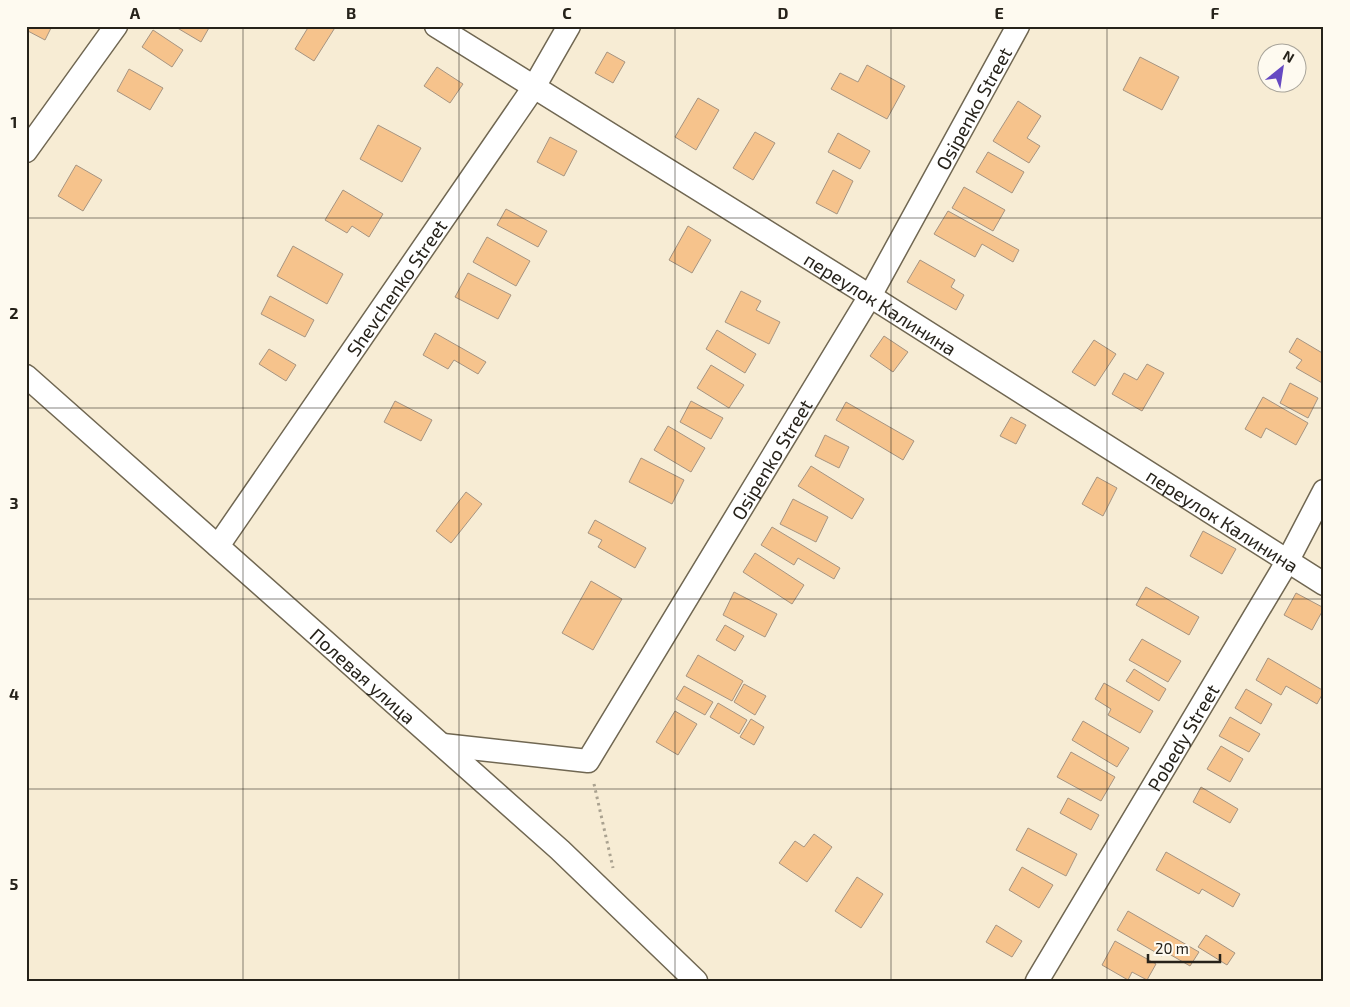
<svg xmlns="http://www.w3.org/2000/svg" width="1350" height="1007" viewBox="0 0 1350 1007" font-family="'Exo 2',sans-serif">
<rect width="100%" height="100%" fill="#f7ecd4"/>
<path fill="#f6c38c" stroke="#a69481" d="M26,26H52L45,40L26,30Z
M174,26H210L201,42Z
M309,26H336L314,61L295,49Z
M153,30L183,50L172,67L142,47Z
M607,52L625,62L613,83L595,73Z
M1140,57L1179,77L1162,110L1123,90Z
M867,65L905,86L887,119L831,89L840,73L858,82Z
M437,67L463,84L450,103L424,86Z
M129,69L163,88L150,110L117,91Z
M698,98L719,110L696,150L675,137Z
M1018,101L1041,116L1027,138L1040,146L1029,163L993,141Z
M378,125L421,148L402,182L360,159Z
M755,132L775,143L753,180L733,168Z
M838,133L870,151L860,169L828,152Z
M550,137L577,151L564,176L537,162Z
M988,152L1024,172L1012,193L976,172Z
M76,165L102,180L83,211L58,196Z
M833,170L853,181L837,214L816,203Z
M964,187L1005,210L993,231L952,208Z
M343,190L383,214L369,237L352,226L347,233L325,220Z
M506,209L547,231L538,247L497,225Z
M948,211L1019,250L1013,262L982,244L975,257L934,234Z
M688,226L711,240L692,273L669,260Z
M487,237L530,261L516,286L473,262Z
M293,246L343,274L327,304L277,276Z
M920,260L955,280L951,287L964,295L956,310L907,282Z
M468,273L511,295L498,319L455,297Z
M741,291L761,301L756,310L780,322L769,344L725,322Z
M270,296L314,320L305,337L261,314Z
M717,330L756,354L745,373L706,349Z
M435,333L486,362L478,374L454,360L448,369L423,355Z
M884,336L908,352L893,372L870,356Z
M1297,338L1324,354V384L1296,368L1302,360L1289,352Z
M1094,340L1116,354L1095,386L1072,372Z
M269,349L296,365L286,381L259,364Z
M1147,364L1164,373L1142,411L1112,394L1124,373L1137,380Z
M711,365L744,385L729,408L697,388Z
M1290,383L1318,398L1308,418L1280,403Z
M1263,397L1308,423L1296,445L1266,428L1261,438L1245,429Z
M395,401L432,420L421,441L384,422Z
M691,401L723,418L711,439L680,422Z
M846,402L914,441L903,460L836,420Z
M1011,417L1026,425L1016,444L1000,436Z
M668,426L705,448L691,472L654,450Z
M825,435L849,447L839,468L815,456Z
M641,458L684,480L672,504L629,482Z
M811,466L864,499L852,519L798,486Z
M1097,477L1117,488L1103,516L1082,504Z
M466,492L482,504L451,543L436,531Z
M793,499L828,517L816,542L780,524Z
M595,520L646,548L635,568L598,547L602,540L588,533Z
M772,527L840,568L834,579L798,558L794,565L761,545Z
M1203,531L1236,549L1222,574L1190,556Z
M755,553L804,585L792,604L743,572Z
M591,581L622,599L593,650L562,633Z
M1146,587L1199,617L1189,635L1136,605Z
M734,592L777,614L765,637L723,615Z
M1296,593L1324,608L1312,630L1284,615Z
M725,625L744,636L735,651L716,640Z
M1142,639L1181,661L1168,682L1129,660Z
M698,655L743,681L732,701L686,676Z
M1268,658L1324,691L1317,704L1286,686L1281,695L1256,680Z
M1134,669L1166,689L1159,701L1126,681Z
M1104,683L1153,711L1140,733L1108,715L1111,709L1095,699Z
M744,684L766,696L755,715L734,702Z
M684,686L713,702L705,715L676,699Z
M1246,689L1272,704L1261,724L1235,708Z
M718,703L747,720L739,734L710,717Z
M675,711L697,724L678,755L656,742Z
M1230,717L1260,734L1249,752L1219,736Z
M751,719L764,727L754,745L740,737Z
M1083,721L1129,748L1117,767L1072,740Z
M1221,746L1243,759L1230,782L1207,769Z
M1071,752L1115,777L1101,801L1057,777Z
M1201,787L1238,809L1230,823L1193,802Z
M1068,798L1099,815L1091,830L1060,813Z
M1028,828L1077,854L1066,876L1016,850Z
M814,834L832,847L807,882L779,863L795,841L804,847Z
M1166,852L1240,894L1233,907L1202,889L1199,894L1156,870Z
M1022,867L1053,885L1039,908L1009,890Z
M857,877L883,894L861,928L835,911Z
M1128,911L1199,952L1190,966L1164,951L1162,956L1117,930Z
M996,925L1022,941L1012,957L986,942Z
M1206,935L1235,953L1227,965L1198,947Z
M1115,941L1156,964L1147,980L1132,972L1128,980L1102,965Z"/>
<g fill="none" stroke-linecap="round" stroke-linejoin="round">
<g stroke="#706752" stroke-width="25">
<g id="minor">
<path id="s1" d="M436,26L870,296L1324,584"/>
<path d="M26,151L116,26"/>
<path id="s2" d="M26,376L560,850L696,981"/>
<path id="s3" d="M218,546L534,87L569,26"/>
<path id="s4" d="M443,745L588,761L870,296L1018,26"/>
<path id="s5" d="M1037,981L1287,562L1324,491"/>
</g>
</g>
<path stroke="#aaa290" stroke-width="3" stroke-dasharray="2.5 4" stroke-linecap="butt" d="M594,784L613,868"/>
<use href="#minor" stroke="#fff" stroke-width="22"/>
</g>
<path fill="none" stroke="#26221a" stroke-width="1" stroke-opacity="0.55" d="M243,26V981M459,26V981M675,26V981M891,26V981M1107,26V981M26,218H1324M26,408H1324M26,599H1324M26,789H1324"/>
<g text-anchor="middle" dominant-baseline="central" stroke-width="4" stroke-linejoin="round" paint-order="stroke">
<g font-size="19" fill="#26221a" stroke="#fefaf0">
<text stroke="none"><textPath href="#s4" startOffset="904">Osipenko Street</textPath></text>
<text stroke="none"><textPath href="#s3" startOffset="314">Shevchenko Street</textPath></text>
<text stroke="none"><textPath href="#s1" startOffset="524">переулок Калинина</textPath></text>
<text stroke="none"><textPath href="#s4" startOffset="499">Osipenko Street</textPath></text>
<text stroke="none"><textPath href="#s1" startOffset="929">переулок Калинина</textPath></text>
<text stroke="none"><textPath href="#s2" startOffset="451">Полевая улица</textPath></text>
<text stroke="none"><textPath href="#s5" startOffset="284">Pobedy Street</textPath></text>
</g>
</g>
<rect width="1350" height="1007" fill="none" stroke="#fefaf0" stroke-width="55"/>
<g transform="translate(1282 68) rotate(30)"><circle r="24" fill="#fefaf0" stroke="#a8a49a"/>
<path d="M0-4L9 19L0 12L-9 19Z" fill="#6649c2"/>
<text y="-8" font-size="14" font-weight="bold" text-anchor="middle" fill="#26221a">N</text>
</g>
<path d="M1148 954v8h72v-8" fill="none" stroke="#26221a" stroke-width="2.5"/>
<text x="1155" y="954" font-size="15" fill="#26221a" stroke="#fefaf0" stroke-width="4" paint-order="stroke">20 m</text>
<rect x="28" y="28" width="1294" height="952" fill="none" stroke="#26221a" stroke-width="2"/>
<g font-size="16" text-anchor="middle" font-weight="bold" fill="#26221a">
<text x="135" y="19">A</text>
<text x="351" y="19">B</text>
<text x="567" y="19">C</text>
<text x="783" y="19">D</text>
<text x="999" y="19">E</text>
<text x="1215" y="19">F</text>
<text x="14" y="128">1</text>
<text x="14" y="319">2</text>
<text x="14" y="509">3</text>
<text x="14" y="700">4</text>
<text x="14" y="890">5</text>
</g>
</svg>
